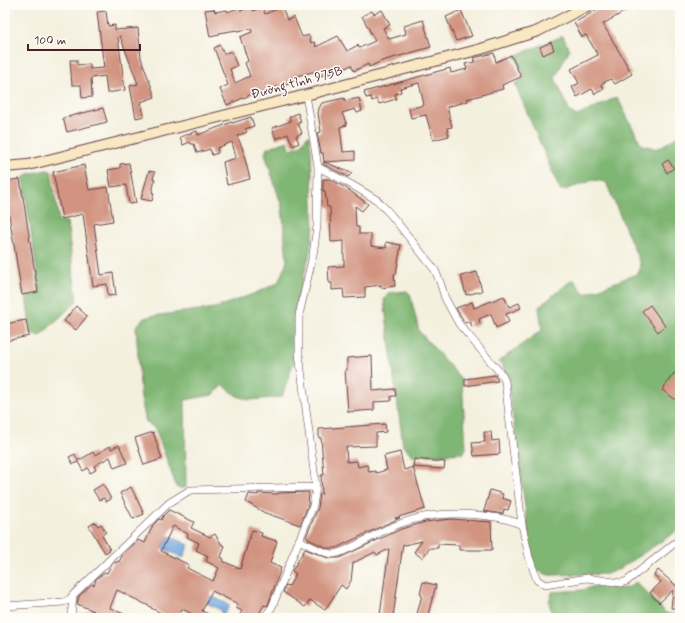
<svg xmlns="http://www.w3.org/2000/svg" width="685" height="623" viewBox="0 0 685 623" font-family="Mynerve,sans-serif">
<rect width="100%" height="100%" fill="#fdfcf7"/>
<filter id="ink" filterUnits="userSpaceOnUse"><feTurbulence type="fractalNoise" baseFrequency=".025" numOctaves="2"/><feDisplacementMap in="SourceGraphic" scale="8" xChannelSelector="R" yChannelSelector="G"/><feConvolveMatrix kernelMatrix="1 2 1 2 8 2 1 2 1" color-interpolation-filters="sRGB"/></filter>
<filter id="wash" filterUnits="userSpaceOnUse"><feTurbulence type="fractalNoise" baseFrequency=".012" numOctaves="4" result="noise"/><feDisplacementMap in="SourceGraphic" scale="16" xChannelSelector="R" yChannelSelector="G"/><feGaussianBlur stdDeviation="0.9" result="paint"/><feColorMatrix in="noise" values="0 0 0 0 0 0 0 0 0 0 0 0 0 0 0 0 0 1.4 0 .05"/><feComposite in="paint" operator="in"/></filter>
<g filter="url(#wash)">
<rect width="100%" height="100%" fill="#f4f0de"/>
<path fill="#7fb673" stroke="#646a4f" d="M563,36L569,50L555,78L570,112L577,116L617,97L641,144L657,149L680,135V529L619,569L607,574L549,575L538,571L534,566L532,558L507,374L499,361L542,330L539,307L573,279L585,294L639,273L640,263L606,182L594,180L565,190H560L515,84L523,79L524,76L515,56Z
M309,136L311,149L314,228L309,256L293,317L296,355L282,397L250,400L237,396L223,385L212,395L185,400L186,488H177L155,428L146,422L141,399L136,326L144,318L152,316L215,308L253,294L278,283L287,261L282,207L265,154L267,148L288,141L290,148L291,149L301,145L306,137Z
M47,170L51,171L59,221L67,222L77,301L40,336L31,333L26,296L40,293L23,178L28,174Z
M407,291L410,294L419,331L462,380L466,448L464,453L413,456L403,446L384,300L388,293Z
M636,582L666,613L680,615V618H553L549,602L552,592L582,590L598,585L617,589L629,587Z"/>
<path fill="#73a9e1" stroke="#5e6486" d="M169,536L189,545L183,558L162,548Z
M211,596L230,605L224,615L221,614V610L207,603Z"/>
<g id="blocks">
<path fill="#d29481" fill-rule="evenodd" d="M605,5H624L627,10L603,24L632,74L615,84L611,79L601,84L604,89L595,94L592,89L577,97L572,87L579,83L571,69L598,55L586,35L582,37L574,23Z
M240,7L241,11L252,7L253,11L262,7L265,14L282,7L287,20L294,17L302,37L309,35L311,43L315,42L316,47L338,36L347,51L358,45L359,48L375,41L362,16L372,11L374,14L382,10L390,25L383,28L389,39L406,34L404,26L423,20L431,47L382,61L369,67L368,64L354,71L351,65L340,71L319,76L317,71L292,77V79L290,80L291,83L286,85L285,83L258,95L257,92L227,105L220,89L228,85L214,48L220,45L224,54L231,51L237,66L230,69L235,83L250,76L245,63L248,61L240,37L252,32L251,29L237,31V30L219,33V35L210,37L205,10L214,9L215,12L227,10L228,12Z
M461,10L472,36L456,41L446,17Z
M106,11L108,26L115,25V30L138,28L141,58L155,97L141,102L144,116L136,118L130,86L138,84L120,36L118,37L125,90L107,93L105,76L91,78L92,97L82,98L81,85H72L70,60H77V65L90,64V69L104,68L97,12Z
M551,42L554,50L543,55L540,47Z
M494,53L496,62L511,55L521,77L502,85L503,89L467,99L468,101L447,107L452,127L447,128L449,136L433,140L426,115L411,118L409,109L424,105L419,83L400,88L401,92L395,94L396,99L379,104L377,99L372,101L371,97L366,98L364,92L450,68L451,73L467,69L465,64L475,62L474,58Z
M344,98L345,101L359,98L362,111L357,113L355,109L342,113L347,125L340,127L343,152L355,151V160L324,162L323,153H321L317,133L321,132L318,113L319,108L322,103Z
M103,108L107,122L67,132L63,118Z
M298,113L301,122L298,123L302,133L296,136L299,143L293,146L288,134L276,139L272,128L291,121L289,117Z
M251,117L254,126L245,129L247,132L237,136L242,147L250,179L227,185L223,162L236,158L232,142L217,148L218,153L212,155L210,149L197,153L194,144H191L190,142L183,145L180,137L197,131L198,135L232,122V123Z
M668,160L674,168L667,173L662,164Z
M324,162L352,173L348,177L323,164Z
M129,163L136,203L129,204L126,185L111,187L108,170L120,168V164Z
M84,165L89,190L108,187L113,221L94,224L101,275L113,273L116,295L108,296L107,284L93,286L83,214L62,219L53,172Z
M149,171L155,172L153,179H155L152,193H154L152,201L141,199Z
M20,179L38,292L22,295L5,190V181Z
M323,179H329L346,188L368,204L362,211L355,206L356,227H359V234H371V246L386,248V242L401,245L396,274H394L395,286L381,288V285L365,287V297L344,298L343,289L332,290V283H329L328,267L344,266V241L331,242L330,207H327L325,191H323Z
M477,272L482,291L466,295L461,276Z
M504,296L509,307L519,303L521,308L506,314L509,322L496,328L491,314L479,319L480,323L472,327L470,321L465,323L456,308L472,302L474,308Z
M650,305L665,326L658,332L642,311Z
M76,306L87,316L76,330L64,321Z
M26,320L29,336L5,341V324Z
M372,356L373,391L395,389L396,396H391V401L374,402V410L348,412L345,370H347V358Z
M674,373L680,377V403L662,390Z
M495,375L498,381L465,386V379Z
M385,424L386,432L376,433V446L346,447L347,462L357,461L358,467L367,465L369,472L375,471L376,473L387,470L384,456L400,452L404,470L413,467L414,459L445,462L444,469L413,467L425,509L395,518H400L386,524L336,548H327L310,540L306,537L318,508L320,494H322L321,475H324L321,438H319V429Z
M153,432L162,459L144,465L135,438Z
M484,432H491L492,441L499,440L500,454L474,456L472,443L485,442Z
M119,445L127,463L114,468L110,457L94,466L96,470L90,473L88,468L83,471L78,462L73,464L69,457L75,454L78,461L93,452L95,455L110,446L111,449Z
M103,484L111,499L106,502L104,498L99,500L93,490Z
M131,487L144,514L133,519L120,493Z
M490,490L503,494L502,498L511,501L508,510L504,509L503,514L484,511Z
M309,492L308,505L300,525L265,513L246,502L249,494L258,495V493L278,494V493Z
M169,510L194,522L191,528L210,537L215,534L222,545L225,546L221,557L224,559L223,561L240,569L252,530L262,533L261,536L277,541L270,563L281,568L268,605L267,606L264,605L257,618H244L239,616L242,611L236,608L238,604L212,591L202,611L217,618H200L182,609L178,618H171L151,608V607L117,590L110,608L133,618H76V615L94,611L77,604L79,596L92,584L94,585L96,579L105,572L107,573L110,567L114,562L116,563L117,561L119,562L123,554L138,540L145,543L153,525L159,519L161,520L163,516ZM173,526L188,534L187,537L199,543L196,550L208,556L206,561L219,568L213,581L187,568L189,565L161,551Z
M451,519L491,522L492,550H459V545L438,544V548H430L422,558L414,552L422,541L405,545L403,544L393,617L380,615L389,549L377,555L375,552L353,563L351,581L346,589L341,585L325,610L310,600L305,607L283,592L286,585L289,586L296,574L292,571L305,549L328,558H339L401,529L425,522Z
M95,522L98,526L101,524L106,532L102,535L110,550L105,553L89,526Z
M658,570L680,589V608H671L673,590L659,603L650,593L661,582L654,575Z
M423,582L436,585L427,618H416L422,595L420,594Z"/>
</g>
</g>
<g filter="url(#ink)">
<use href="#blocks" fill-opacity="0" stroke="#643e46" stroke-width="1"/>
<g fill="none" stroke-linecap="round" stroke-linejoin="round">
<g stroke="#643e46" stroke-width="8">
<path id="minor" d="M318,167L352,185L377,200L391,215L435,270L440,282L445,298L459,324L502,375L505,381L522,525L529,557L537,580L545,585L587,578L621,583L627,581L680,539
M299,540C307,544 324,554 333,554C343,554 372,536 383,531C394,525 416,518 429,516C453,512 500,514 522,525
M5,606L64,602L70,599L73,595
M71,618L73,595L169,503L190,490L316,487
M264,618L272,607L313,506L316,487L299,354V315L313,255L317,226L318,167L306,95"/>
</g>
<g stroke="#643e46" stroke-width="12">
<path id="secondary" d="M5,167L28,165L306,95L481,49L538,31L589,5"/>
</g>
<use href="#minor" stroke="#fff" stroke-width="7"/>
<use href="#secondary" stroke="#f8e8c3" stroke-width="10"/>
</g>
</g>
<g text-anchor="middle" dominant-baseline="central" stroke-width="3" stroke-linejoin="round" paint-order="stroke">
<g font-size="13" fill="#4a1f2b" stroke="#fdfcf7">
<text transform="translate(297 83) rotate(-15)">Đường tỉnh 975B</text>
</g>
</g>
<rect width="685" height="623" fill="none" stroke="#fdfcf7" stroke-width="20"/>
<path d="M28 44v6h112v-6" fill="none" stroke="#4a1f2b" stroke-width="2"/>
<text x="34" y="44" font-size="12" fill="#4a1f2b" stroke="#fdfcf7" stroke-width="3" paint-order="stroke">100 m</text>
</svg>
